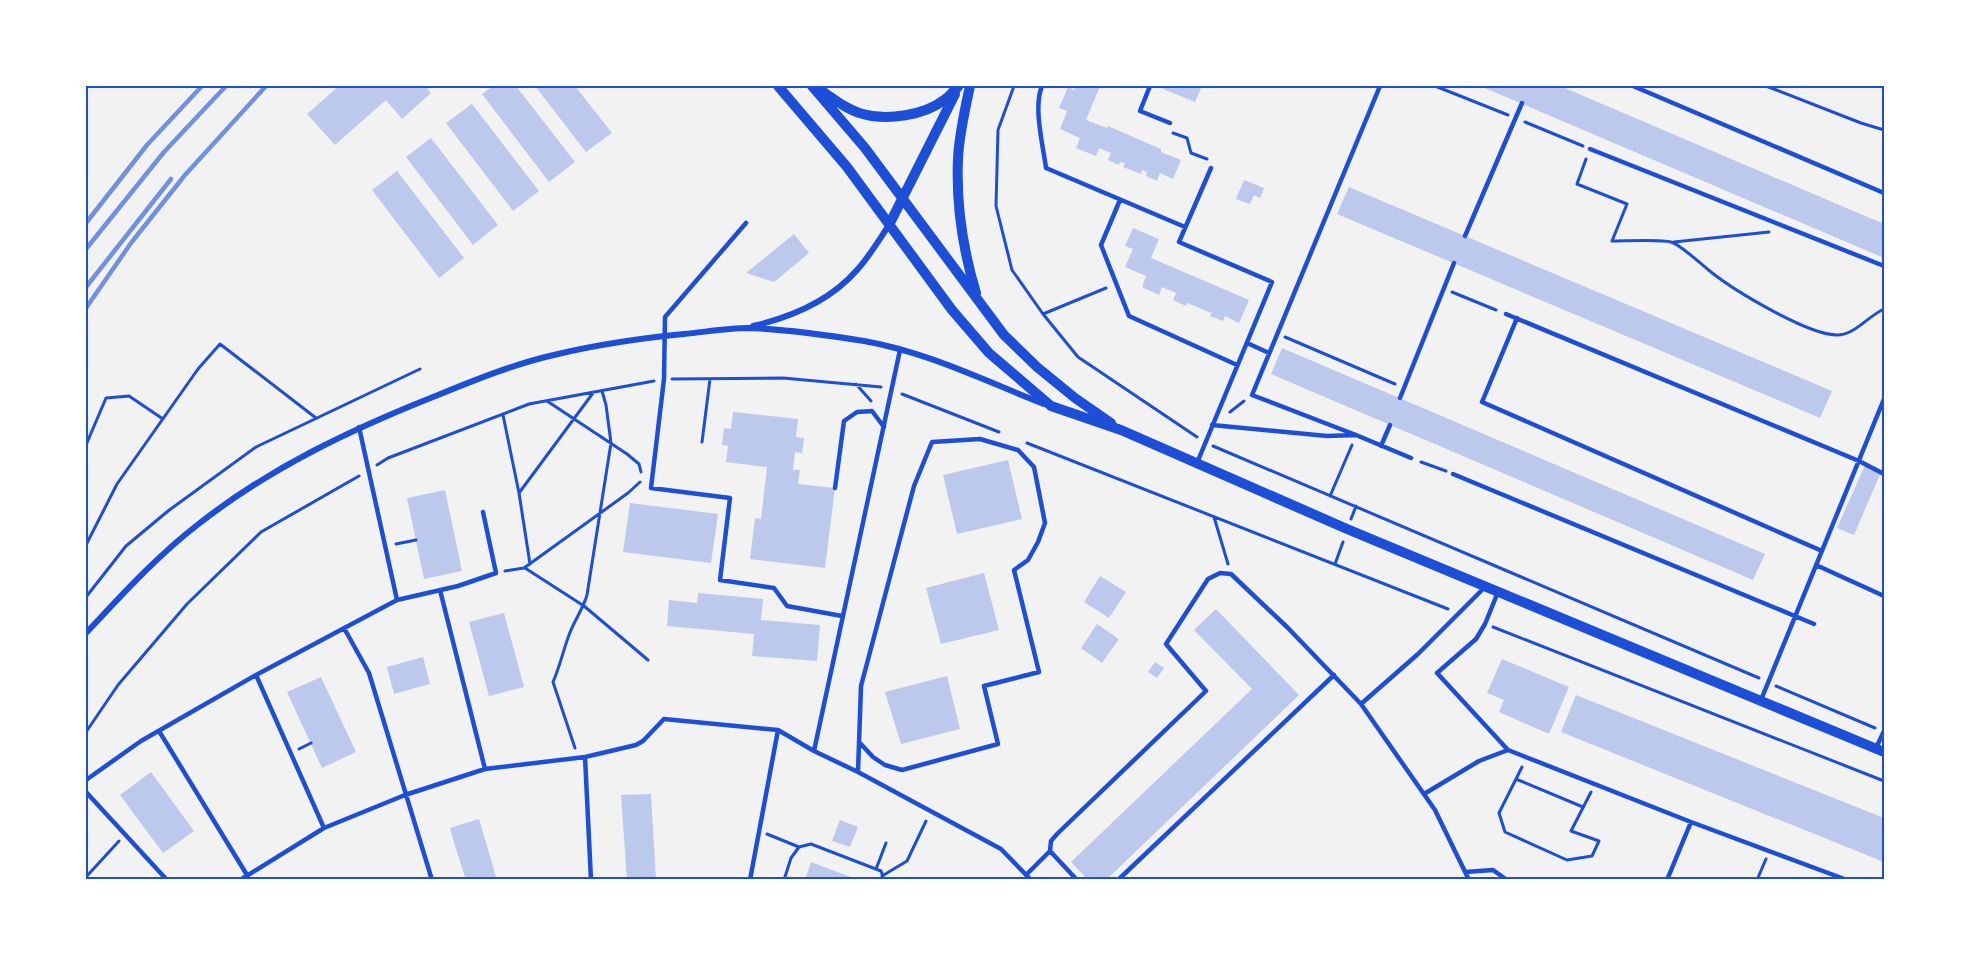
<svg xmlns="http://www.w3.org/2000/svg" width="1970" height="965" viewBox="0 0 1970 965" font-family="Manrope,sans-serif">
<rect width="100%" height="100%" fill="#f2f2f2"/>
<path fill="#bdc9ec" d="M339,86H425L431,93L402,119L386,100L335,145L307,114Z
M493,86H516L575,162L549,182L482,94Z
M535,86H575L612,133L586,152Z
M1076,86H1100L1086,120L1107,128L1108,126L1161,149V152L1181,160L1173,179L1160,173L1157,181L1146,176L1147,172L1142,170L1141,174L1123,167L1125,163L1120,162L1119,165L1108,160L1111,153L1099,148L1096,156L1076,148L1080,138L1060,129L1067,111L1059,108L1068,87L1074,90Z
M1165,86H1202L1195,102L1163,89Z
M1480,86H1560L1884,224V258Z
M472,104L539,191L513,211L446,123Z
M431,138L498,225L473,245L406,157Z
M397,171L464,258L439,278L372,190Z
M1244,180L1264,188L1260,198L1254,195L1250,204L1236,199Z
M1349,187L1832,391L1820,418L1337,214Z
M1133,228L1159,239L1151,258L1249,300L1239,323L1225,316L1223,321L1210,316L1212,313L1187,303L1186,306L1173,300L1176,293L1162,287L1159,295L1142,287L1146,276L1125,267L1133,249L1125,246Z
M794,234L809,253L774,282L746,273Z
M1282,348L1765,554L1753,580L1271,374Z
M733,412L798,419L796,437L804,438L802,453L795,452L793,470H800L798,484L835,488L825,568L750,559L755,518L761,519L767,467L726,462L728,446L722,445L724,428L731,429Z
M1008,460L1022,519L957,534L943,475Z
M1865,465L1881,472L1854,535L1837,528Z
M445,490L462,571L424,579L407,498Z
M630,503L718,514L711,563L623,552Z
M984,573L999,630L941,644L926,588Z
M1100,576L1126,592L1109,618L1084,602Z
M698,593L763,599L761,620L820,625L817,661L752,656L754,634L667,626L669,600L697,603Z
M1216,609L1299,695L1106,880L1100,877L1097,880H1088L1071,862L1252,689L1194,630Z
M504,613L524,687L489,696L469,622Z
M1097,624L1119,639L1102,663L1081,648Z
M423,657L430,684L394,694L387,667Z
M1502,659L1569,687L1549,734L1499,712L1504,700L1487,693Z
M1155,662L1164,668L1157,678L1148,672Z
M947,676L960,729L901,744L885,692Z
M321,677L356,752L322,768L287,692Z
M1576,695L1884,818V862L1561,732Z
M151,772L194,831L163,853L120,795Z
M651,794L656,880H627L621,795Z
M479,819L497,880H466L455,846L450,828Z
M840,820L858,827L850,847L832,841Z
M811,862L856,879V880H805Z"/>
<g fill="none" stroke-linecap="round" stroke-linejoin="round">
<path stroke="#1d4ed8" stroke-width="3" d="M1014,86L998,130L996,206L1012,270L1043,314L1078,357L1197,437
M1435,86L1508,115
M1766,86L1861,123L1884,130
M1525,122L1583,146
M1173,133L1187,138L1191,153L1207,159
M1586,159L1577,184L1627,204L1612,241C1625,241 1661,239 1671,242C1680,244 1703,266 1711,272C1735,291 1808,335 1837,335C1855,335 1868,316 1884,309
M1674,242L1769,232
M1452,292L1496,310
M1043,314L1106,288
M1285,337L1395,384
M672,379L783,378L881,387
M856,384L871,401
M902,394L999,432
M547,401L627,454L639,464L641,472
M1230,412L1244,401
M503,415L519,493
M702,442L710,379
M1027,443L1448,609
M86,445L106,398L129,396L163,419
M1213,446L1759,678
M1421,462L1446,471
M377,465L388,458L529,404L654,381
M1330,496L1352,445
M1214,517L1228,564
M1351,519L1356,506
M396,544L416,540
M86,545L117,484L198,369L220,344L316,418
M530,564L519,493L593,393
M1335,564L1343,542
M525,568L584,606L648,660
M505,571L524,568L628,493L640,482
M86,597L126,546L168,511L256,447L420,369
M1493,627L1884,781
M1776,686L1875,728
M86,732L118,685L187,604L261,532L359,476
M575,748L553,682C560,666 563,651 569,635C574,621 583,609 587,595L611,443L606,405L602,391
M299,749L311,743
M1522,767L1499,813L1505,832L1567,860L1592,856L1599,841L1571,831L1591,792
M1516,779L1583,807
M767,834L799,847
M876,869L886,843
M882,876L907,861L926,821
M86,877L119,841
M784,880L791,858L799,847L811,844L881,871L884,880
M1757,880L1766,859"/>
<path stroke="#1d4ed8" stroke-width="4.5" d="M1042,86C1033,107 1043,145 1046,168L1185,227
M1150,86L1140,111L1170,123
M1633,86L1884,193
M1882,86H1884
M1590,149L1884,266
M1120,200L1101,245L1129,316L1237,365
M746,223L665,317L664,379L651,488L730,498L720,580L774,588L787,606L842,616
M1465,236L1522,103
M1506,314L1859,461L1884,474
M1517,318L1482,402L1822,551
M1247,343L1269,353
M1400,398L1454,263
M1212,425L1327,436L1356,435L1411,458
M359,427L397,600L458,586L496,573L483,512
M1356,435L1252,395L1380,86
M1381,446L1390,425
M1197,463L1272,282L1179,242L1211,168
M1453,474L1814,624
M835,488L844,421L857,412L872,411L884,427
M1816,565L1884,596
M440,590L485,769
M1498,592L1485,624L1476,639L1437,673L1508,750L1691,822L1847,880
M344,628L369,673L432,880
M256,675L324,828
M1761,700L1884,399
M1361,704L1418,654L1485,587
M159,731L247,875
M1876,748L1884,731
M814,751L900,350
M585,757L591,880
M858,772L861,686L914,486L932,442L980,439L1018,450L1034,467L1045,523L1038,542L1028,560L1014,570L1039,672L984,686L998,744L902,770L885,765L873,757L859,742
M86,780L141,741L256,675L397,600
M86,792L167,880
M1424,794L1479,761L1508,750
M1050,851L1077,880
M1465,872L1493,870L1507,880
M1026,875L1050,851L1051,841L1057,834L1206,691L1166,644L1208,579L1220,573L1231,574L1288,628L1361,704L1435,810L1469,880
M240,880L324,828L405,795L485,769L585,757L636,745L643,741L664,719L778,730L814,751L858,772L1001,849L1031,880
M750,880L778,730
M1118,880L1334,675
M1667,880L1691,822"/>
<path stroke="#1d4ed8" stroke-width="6" d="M753,326C792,317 830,301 857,270C869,257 879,240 889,225
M86,633C121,596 155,558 196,526C269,468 352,429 438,395C477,379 517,363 558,354C600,344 643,338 684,334C705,332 727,328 748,328C786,329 826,335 864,341C927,352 985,381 1044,404"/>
<path stroke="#1d4ed8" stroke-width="10" d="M778,86L847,167L952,310L989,353L1051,406L1121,430L1347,529L1884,752
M812,86L865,148L1004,335L1037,367L1075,398L1111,423
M970,86C965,109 959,135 958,159C956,204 963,250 976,293
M822,91C835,100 848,110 863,114C887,121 925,115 944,100C949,97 953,91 958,87
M889,225L955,94"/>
<path stroke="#7290e2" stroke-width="4.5" d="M86,223L147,145L202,86
M86,249L164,152L226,86
M86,287L171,179
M86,308L131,243L185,175L266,86"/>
</g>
<rect width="1970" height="965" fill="none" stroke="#ffffff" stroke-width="174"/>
<rect x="87" y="87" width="1796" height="791" fill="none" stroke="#1d4ed8" stroke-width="2"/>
</svg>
